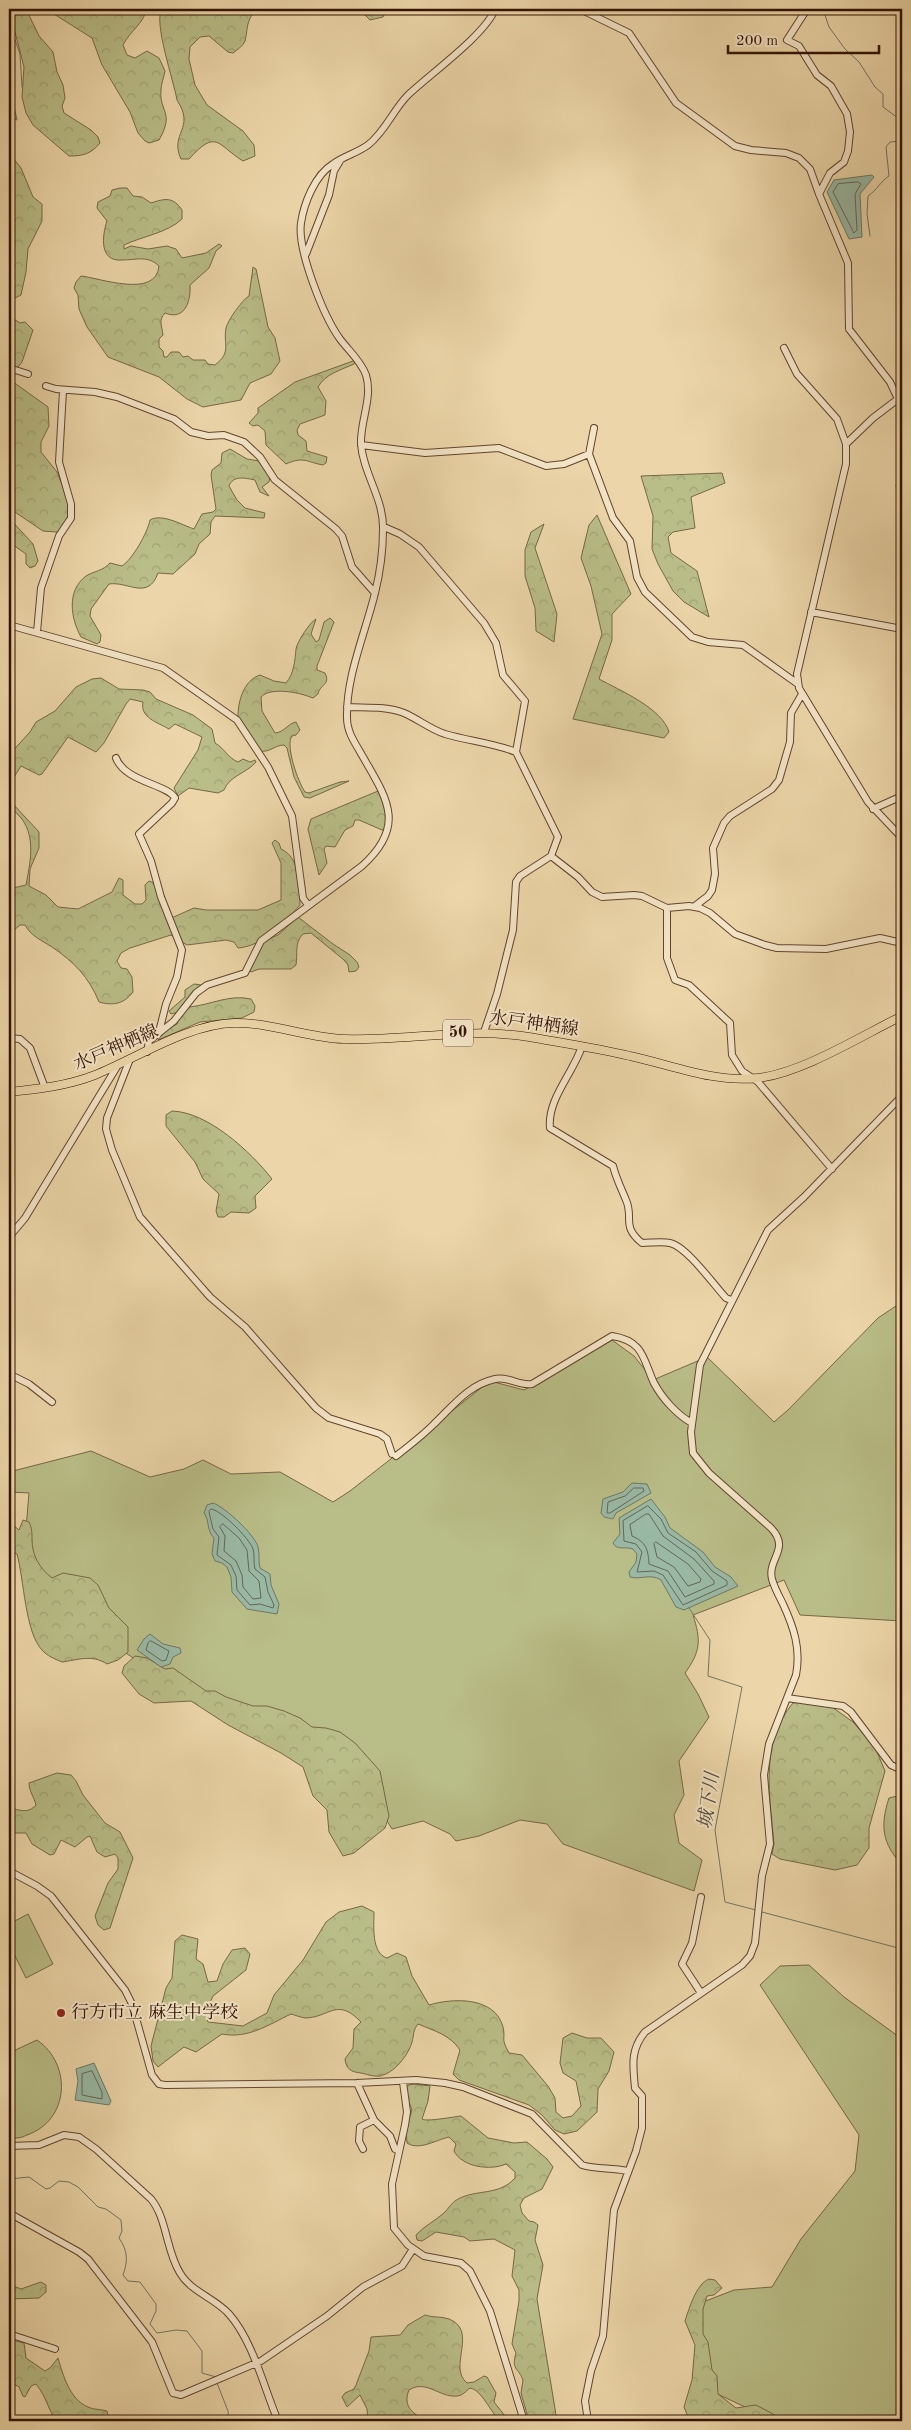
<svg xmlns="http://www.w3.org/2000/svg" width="911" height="2430" viewBox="0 0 911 2430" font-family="'Old Standard TT','Noto Serif JP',serif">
<defs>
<pattern id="forest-crowns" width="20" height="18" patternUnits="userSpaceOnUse" patternTransform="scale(1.25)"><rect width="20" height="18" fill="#b9bd87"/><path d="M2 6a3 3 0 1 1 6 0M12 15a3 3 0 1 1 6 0" fill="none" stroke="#a0a273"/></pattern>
</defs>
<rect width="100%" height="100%" fill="#ecd6a9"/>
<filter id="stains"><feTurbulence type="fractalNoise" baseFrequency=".004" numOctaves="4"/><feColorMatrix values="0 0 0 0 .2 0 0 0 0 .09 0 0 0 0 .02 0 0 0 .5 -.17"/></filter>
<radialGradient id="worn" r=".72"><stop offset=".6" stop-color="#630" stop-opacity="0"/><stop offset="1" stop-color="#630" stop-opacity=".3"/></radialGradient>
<path fill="#b9bd87" stroke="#766845" d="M902,1302V1621L800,1615L784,1580L693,1615C701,1640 701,1651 685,1673L698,1694L709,1717L679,1761L684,1795L674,1815L679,1843L702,1860L694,1891L563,1844L547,1824L520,1820L479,1836L456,1841L450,1834L423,1821L392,1829L363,1781L152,1670L107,1641L37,1583L25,1540L29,1493L9,1492V1472L91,1451L150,1477L184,1469L203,1460L231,1474L280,1472L333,1502L350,1491L490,1381L524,1390L612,1340L634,1356L653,1380L707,1357L774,1422L788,1410L878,1318Z
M902,1795V1865C882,1843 880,1826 889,1798Z
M28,1914L53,1964L26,1978L9,1944V1924Z
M809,1965L844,1997L902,2039V2421H769L764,2416L707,2389L698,2304L734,2290L772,2287L801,2239L855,2171L859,2135L760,1985L780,1966Z
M37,2040C72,2064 70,2120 27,2135C21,2138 15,2139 9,2137V2053Z"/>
<path fill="url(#forest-crowns)" stroke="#766845" d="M9,9H26L39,36L53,52L57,72L63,85L65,98L62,106L64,113L91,130L98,137L100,143C91,154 83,156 69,156L33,125L26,113L22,97L24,67Z
M46,9H147C143,24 130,31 123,45L127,55L135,58L147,51L159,58L165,71C164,77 161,84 161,90C159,112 175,112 159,140L149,143L145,141L138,133L130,112L102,65L92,38Z
M162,9H260C246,15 248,29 245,41C243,46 237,50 233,53L228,52L209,36L200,37L190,47L189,59L195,85L207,105L243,131L254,145L255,156L243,161C217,145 217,128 189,159H181C169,133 196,129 177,100C174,82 153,21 162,9Z
M363,9H387L383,17L370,20L362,12Z
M9,153L21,168L33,197L42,204V221L28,249L26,272L21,295L11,300H9Z
M120,188H127L133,196L142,197L151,203C166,198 173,197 182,210V219C167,233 143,236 124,245V249L131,246L148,249L167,246L176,249L182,258L206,253L219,244L222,246L216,251L209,268L190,285C191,301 185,321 165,313C158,320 162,326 163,335L159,339V347L163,351L164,357H167L171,352H179L183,357L188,356L193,360H205L208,364L215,365C232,352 223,345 226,328C228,320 242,300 249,296L253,267L256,269L268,327L275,338L280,361L271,374L250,383L241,400L203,407L187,399L159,377L108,357L87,327L79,309L78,295L74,288L76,282L81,276C100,278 156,299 159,266C147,255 137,260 122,260C99,262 102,236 107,221L97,208L98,202L110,196L112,190Z
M9,316L20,323L25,322L33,330L22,362L18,367H9Z
M353,361L355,362L354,364C341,370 325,374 318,387L326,401L325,415L300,424L297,430L298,435L306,441L307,451L327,457L326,463L323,465C306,462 304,456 286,464L266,445L265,431L258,425L253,426L249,423L258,413V408L295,382Z
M9,379L48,407L49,426L41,442V452L57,472L71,507L68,520L63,529L56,532L43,531L9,508Z
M230,449L247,459L259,461L270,477L269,482L262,487L269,496L260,492L255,480C245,478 233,475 229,486L237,500L245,508L265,513L264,518L215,516L211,522L210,534L199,544L195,554L173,574L158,573C148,601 128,581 109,584L91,609L90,616L101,635L100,642L97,644L81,637C71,619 66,591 86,576C94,571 103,571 110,563L122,566C132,560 148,532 150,520C162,513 182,525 194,529L202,514L213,512L216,509L211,475L212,470L221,463L222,453Z
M902,472V520L896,485Z
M722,473L725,483L691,497L695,528L673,532L668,537L671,553L697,571L709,617L684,602L673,591L658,564L652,549L653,516L641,476Z
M597,515L631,594L612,614V640L599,679C619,690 662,708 669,732L664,738L573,719L602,634L591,586L581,558L589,525Z
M9,518L33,544L38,561L35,566L30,568L26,564V554L9,542Z
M544,524L535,548L557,614L554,642L536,631L535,608L525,576V550L531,532Z
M330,618L334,622L317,666V670L325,673C331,685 320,684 318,694L313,698L310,697C298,692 270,687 261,697L262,711L275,733C285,732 287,724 296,722L300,730L296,735L292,736C285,745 298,782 305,792L309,793L340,782L349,781L310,798L304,797L294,777L287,748L284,745C275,745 269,753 260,751L238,716C238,701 244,680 260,675L274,681L286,683C294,674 295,660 296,649C297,642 310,622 316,619L311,634L316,642L319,640L324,622Z
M101,678L119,689L143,690L150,692L156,699L193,715L212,729L215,743C224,748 228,758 238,762L243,759L250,762L255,760L256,762C247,773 229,776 224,790L218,793L189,788L178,796L174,788L198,750L202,737L175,724L169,729C157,722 140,718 143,702L130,699L126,704L104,743L96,752L68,737L42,774L39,775L21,766L9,785V755L30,732L36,722L55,711L76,687L92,679Z
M378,791L385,805L386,828L382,830L359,820H355L353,826L345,830L335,847L326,846L324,849L327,863L319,875L308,829L311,819Z
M9,794L13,804L39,832V848L30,869L29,886L46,895L58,907L78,909L112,892L119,878L123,880V895L135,904H142L146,900L145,885L149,881L154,883L167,920L194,908L206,910H258L281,900V863L272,843L275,840L279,843L281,849C301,858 299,886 300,905C283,924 263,946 238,948L234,942L226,940L187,945L171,935L130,948L121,953L117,961L121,968L127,969L132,977L133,992C124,1004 113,1006 99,1002C89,977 74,962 52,947C41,940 31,936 25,925H20L13,931L9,940V889L26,885C30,863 36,839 22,819C18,814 13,810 9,805Z
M298,917L333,944L350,955L357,962L359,967L356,971L349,972L348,965L344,960L311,933L303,934C294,943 298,953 296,965L291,969H259L251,972L249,970L261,942L278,935Z
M194,984L202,985L189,1007C211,1005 229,994 251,999L255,1006L254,1012L242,1018L200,1022L158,1040L166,1030L177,1024L179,1012L171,1014L169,1011L185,997V990Z
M172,1111C208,1112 251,1152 272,1179L255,1196L256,1208L249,1213L231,1212L224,1217H218L216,1211L219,1194L203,1179L195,1162L166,1126V1115Z
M23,1520L29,1522C32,1528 32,1533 32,1539C32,1555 39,1568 52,1578L63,1573L90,1578L98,1585L109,1608L128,1627V1652L118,1660L107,1664C92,1654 77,1660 62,1662C55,1659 47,1656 42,1650C25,1632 24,1579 17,1554L12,1552L9,1546V1528L13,1525L19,1530Z
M135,1656L147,1658L165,1669L173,1668L206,1691H215L226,1697L253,1706H267L284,1711L300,1718L312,1727L326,1728L340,1732L355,1743L380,1771L389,1816L385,1828L354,1853L343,1856L329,1832L327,1810L313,1796L303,1767L281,1753L228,1725L191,1701L154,1703L139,1694L122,1673L124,1666Z
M803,1702L832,1707L853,1722L875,1747L885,1771L869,1828V1848L857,1865L835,1870L780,1859L772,1854L774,1844C770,1797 759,1743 793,1703Z
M57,1773L71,1775L76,1781L83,1795L105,1823L120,1832L133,1858L110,1928L104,1930L98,1925L95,1916L108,1883L118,1869V1858L115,1854L105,1857L97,1852L90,1836L87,1837L75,1847L61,1840L54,1854L50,1855L32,1844L26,1833H12V1828H9V1808C20,1810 28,1814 36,1805C34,1797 29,1791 29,1783Z
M362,1906L374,1912C374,1926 371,1953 387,1958L397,1953L406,1957L412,1976L429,2005C452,1998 495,1996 503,2027C506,2040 500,2037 509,2053L522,2055L548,2086L555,2098L556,2112L563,2118L572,2116L581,2106L576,2081L563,2073L560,2063L563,2038L572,2033L587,2038H601L614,2052L609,2071L598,2089L597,2112L577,2131L564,2134L555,2130L542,2115L529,2105L459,2080L453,2074L460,2050C450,2035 435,2031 418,2024C413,2030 414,2035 412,2042C408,2056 394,2073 380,2076C374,2077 366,2074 361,2073C351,2072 346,2069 345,2059L353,2048L354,2029L361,2022C337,1997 330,2017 306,2018C302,2018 295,2015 291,2014C268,2025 248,2039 222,2034L196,2052L184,2047L158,2067L153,2061L151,2046L166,1988L172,1978L175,1941L182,1935L198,1939L196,1959L203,1964L208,1982L217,1981L223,1964L232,1950L245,1948L250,1954L246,1970L213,1996L205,2013L208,2022L243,2026L267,2013L274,1995L303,1960L326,1922L339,1912Z
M414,2084L430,2086L428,2101L422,2119C427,2122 452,2117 461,2116L488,2138L514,2143L527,2142L547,2159L553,2167L542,2189L524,2198L520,2205L522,2213L529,2221L534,2222L538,2225L535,2240L543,2265L537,2299L557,2421H529L521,2393L523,2380C518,2367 511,2370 516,2353L512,2344L519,2301V2290L512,2276L515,2250L494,2239L470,2241L464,2237L436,2232L422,2241L417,2240L416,2235C424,2226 435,2221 444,2213C449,2208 452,2202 458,2199C477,2189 499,2196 515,2178V2172L506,2164C490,2171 462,2167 454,2151L456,2144L449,2137C436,2140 419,2151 407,2143L406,2129L412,2110L404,2089L409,2085Z
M709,2279L715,2280L722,2288L714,2295L707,2296L703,2309V2334L708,2342L712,2370L717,2376L718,2394L736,2408L756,2405L773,2414L782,2421L712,2419L694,2421L688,2417L684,2407L692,2380L695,2345L685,2321C689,2309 696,2284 709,2279Z
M41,2282L46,2285V2292L39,2298L9,2299V2284L21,2289Z
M425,2315C433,2318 441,2316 449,2319C479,2331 447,2367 467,2383L474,2382L484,2376L487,2377L496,2393L494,2402L509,2421H500C491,2413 482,2390 470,2388C466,2391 462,2396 457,2396C440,2398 426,2379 409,2390C402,2407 414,2415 428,2421H368L367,2409L360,2395L347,2407L342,2397L345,2393L354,2389L356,2385L369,2351L371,2337L400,2335L408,2325Z
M9,2339L24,2343L26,2358L45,2371L50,2368L58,2358C63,2375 70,2400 88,2407C94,2410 100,2409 107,2411L109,2421H56C48,2409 46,2396 36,2384L31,2386L25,2397L23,2396L19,2387L9,2381Z"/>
<path fill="#99b9a5" stroke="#707764" d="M9,40L13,53L14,106L17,120L9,117Z
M872,175L874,177L860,194L862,237L849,239L827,192L834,180Z
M632,1483L647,1484L651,1493L616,1513L613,1519L604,1517L601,1513L603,1499L623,1492Z
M651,1499L665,1517L670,1528L703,1552L715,1567L731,1577L738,1586L684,1610L676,1607L661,1580C650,1573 641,1580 630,1577L629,1572L636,1562L637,1554L633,1549C626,1546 617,1551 613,1543L620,1534L619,1518Z
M213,1503C225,1507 255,1535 258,1547C260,1554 258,1561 260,1568L270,1574L271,1585L279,1604L277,1614L247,1609L232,1592L231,1577L227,1567L222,1563L215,1561L212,1554L214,1538C206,1530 210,1521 204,1513L207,1505Z
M150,1634L163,1644L180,1648L181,1653L173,1657L170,1664L161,1667L137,1650L144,1639Z
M94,2063L111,2101L109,2105L75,2100L78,2081L76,2069Z"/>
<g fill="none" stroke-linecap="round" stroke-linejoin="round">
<path stroke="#666654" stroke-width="1" d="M858,182L861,184L855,194L857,230L854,233L833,192L838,184Z
M634,1488H643L644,1491L610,1513H607L608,1502L625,1496Z
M648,1506L661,1519L668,1533L696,1552L712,1571L727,1581V1585L683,1605L663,1575L654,1571L637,1572L642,1552L636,1544L624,1541L623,1521Z
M211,1509C220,1509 250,1539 253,1549C255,1555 253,1562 255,1569L265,1577L268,1592L274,1605L273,1608L260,1604L250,1605L237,1590L236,1576L231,1565L217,1555L219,1537L213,1529L209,1512Z
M646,1514H649L663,1536L694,1559L714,1581V1584L685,1597L668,1571L649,1564C648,1549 646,1542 632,1536L630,1525Z
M223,1524L239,1538L247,1550L249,1571L259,1581L261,1598L253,1599L243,1587L242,1575L236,1561L224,1551L225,1536L220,1527Z
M656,1542L688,1564L701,1579L700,1582L688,1586L674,1567L657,1557L654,1544Z
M151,1641L169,1651L166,1660L162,1661L146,1650L148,1643Z
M92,2071L102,2092V2099L82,2095V2074Z"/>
<path stroke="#707764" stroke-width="1" d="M823,9L829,27L845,49L859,62L875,87L883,94V107L902,121
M9,23L20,54L22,87
M870,236L867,214L868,196C877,190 880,182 889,176L886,147L890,142L902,141
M689,1608L710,1640L708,1676L742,1687L715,1830L725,1902L756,1910
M762,1912L902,1949
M9,2179L29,2177L46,2189L50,2188L59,2181L69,2182L78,2187L98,2207L106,2209L121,2220L122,2231L119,2238C128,2251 128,2261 123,2275L128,2281L140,2282L156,2304V2311L150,2324L157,2333L176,2330L187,2331L202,2351V2373L216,2377
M217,2383L228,2411L229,2421"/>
<g stroke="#61442c" stroke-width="8">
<path id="minor" d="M562,9L582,10L629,33L676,103L735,146L751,150L786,153L799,158L810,169L819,194
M807,9L787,40L799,46L817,75L831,86L847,114L850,132L848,151L844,162L830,173L819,194L848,263L849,329L890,382L898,399L873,418L846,444
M306,254L329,195L334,171L340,161
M784,348L797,374L837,419L846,444V464L797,674L799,688L868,802L902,838
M9,368L28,374
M46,386L56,389L95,392L117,397L174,419L191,432L208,436L224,435L244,442L260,457L275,480L336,529L342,536L352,567L375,593
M594,428L589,454L613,518L630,541L637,577L645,592L692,637L708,642L743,645L798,684
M361,445L425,453L499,448L546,466L564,464L589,454
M384,527L400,534L419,547L484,623L496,643L503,675L525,701L516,752L558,837L551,856L520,876L516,882L513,930L497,994L484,1032
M811,612L902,629
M9,625L163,668L237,720L268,767L292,816L303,898L308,905
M37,632L41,588L59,536L71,518V504L59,462L63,390
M347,707C366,708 386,706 404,713C418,719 430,729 445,734C469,741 493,743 516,752
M116,758C125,782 167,784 175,798L172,803L139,834L151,861L161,897L182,950L177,977L166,1004L159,1032
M873,809L902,796
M551,856L578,877L592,892L602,897L634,895L642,896L667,908L689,906L700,908L710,913L735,934L765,945L777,948L826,949L880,938L902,943
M695,906L708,896L712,890L715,874L713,848L724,823L730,816L772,789L779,780L790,742L791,713L802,694
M667,908V958L675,980L689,985L730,1023L732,1055L742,1071L758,1082L832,1169
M9,1038L20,1039L30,1048L45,1088
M582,1046C574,1072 547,1099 550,1128L613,1166C616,1178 621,1188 626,1200C634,1218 621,1226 642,1243C651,1243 662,1241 670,1243C686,1246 714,1285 726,1298L731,1300
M147,1052L149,1041L174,1021L196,993L207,985L245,973L261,941L362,866C409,824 385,796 359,750C353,740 347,730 347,718C346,676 365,634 375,593C380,573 383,550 383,529C384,499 363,473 361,444C360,421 373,398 366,375C361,361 349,351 340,339C324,317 297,250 301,223C304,203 315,175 333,164C344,156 357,153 368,145C385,132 393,110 408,95C430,74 486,34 495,9
M130,1059L107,1118L106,1129L112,1150L140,1217L210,1297L245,1327L316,1408L329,1418L380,1434L387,1439L392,1454
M9,1237L25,1218L118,1065
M9,1374L29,1384L52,1402
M396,1456C409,1446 422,1436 434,1424C453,1406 468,1385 495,1379C509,1376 518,1386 532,1384L612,1336C644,1341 643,1359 654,1383C662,1398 677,1415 692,1423
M787,1698L843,1706L851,1712L891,1765L902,1770
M9,1871L37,1886L51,1896L125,1990L132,2004L152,2075L159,2084L165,2085L357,2083L416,2080L445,2083L463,2087L532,2114L582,2165C597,2170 612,2167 627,2171
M701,1897L692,1943L682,1964L701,1993
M403,2082L407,2112L405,2125L392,2184L394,2228L408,2245L424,2256L461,2263L470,2271L490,2311L524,2421
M357,2083L374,2120L390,2136L395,2149L399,2151
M9,2146L39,2145L64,2135L79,2137L96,2149L151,2199C167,2218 166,2251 180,2273C191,2292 215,2298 229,2314C253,2341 264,2388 278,2421
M363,2149L359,2141L360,2127L374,2120
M9,2213L79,2252L88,2259L152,2342L173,2393L181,2395L261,2361L327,2316L363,2287L402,2266L413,2249
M9,2334L55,2349
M588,2421L585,2401L591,2371L603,2336L614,2210L636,2151L642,2128V2096L635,2088C633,2066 630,2050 645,2032L742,1965L750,1956L755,1943L762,1876L770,1844L764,1775L769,1744L796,1675C801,1649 794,1628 783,1604C779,1596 774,1587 772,1579C767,1559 791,1549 771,1528L709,1473L693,1453L691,1432L700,1365L768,1230L804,1197L902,1096"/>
</g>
<g stroke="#331303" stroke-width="9">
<path id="major" d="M9,1092C38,1089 67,1086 95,1075C137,1058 188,1024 234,1023C271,1022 307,1038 344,1039C407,1041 467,1027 529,1037C563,1043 597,1048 630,1056C672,1065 714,1083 758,1078C802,1073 861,1036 902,1016"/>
</g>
<use href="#minor" stroke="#f3e4c7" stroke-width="6"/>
<use href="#major" stroke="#ecd6a9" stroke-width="8"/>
</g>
<circle fill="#8f2418" stroke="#f3e4c7" stroke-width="2" cx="61" cy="2013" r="5"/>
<g text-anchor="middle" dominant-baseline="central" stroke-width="4" stroke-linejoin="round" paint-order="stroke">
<rect fill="#f3e4c7" stroke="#6d523e" stroke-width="1" x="443" y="1019.5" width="30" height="27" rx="4"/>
<g font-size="16" font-weight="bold" fill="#331303">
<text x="458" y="1033">50</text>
</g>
<g font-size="18" fill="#331303" stroke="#f3e4c7">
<text transform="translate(534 1024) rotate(8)">水戸神栖線</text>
<text transform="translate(116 1048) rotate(-23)">水戸神栖線</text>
</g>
<g font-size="18" fill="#331303" stroke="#f3e4c7" text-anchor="start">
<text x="71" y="2013">行方市立 麻生中学校</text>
</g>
<g font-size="19" font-style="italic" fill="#574d3c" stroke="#f3e4c7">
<text transform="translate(710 1801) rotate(-82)">城下川</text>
</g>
</g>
<rect width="911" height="2430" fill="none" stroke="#ecd6a9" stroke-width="30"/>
<rect x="10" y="10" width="891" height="2410" fill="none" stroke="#331303" stroke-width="2.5"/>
<rect x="15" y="15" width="881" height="2400" fill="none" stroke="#331303"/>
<path d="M728 45v8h151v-8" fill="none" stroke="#331303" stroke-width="2.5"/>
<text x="736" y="45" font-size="15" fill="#331303" stroke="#f3e4c7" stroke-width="4" paint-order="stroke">200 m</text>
<rect width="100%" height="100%" filter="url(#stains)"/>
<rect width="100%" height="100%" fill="url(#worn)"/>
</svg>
